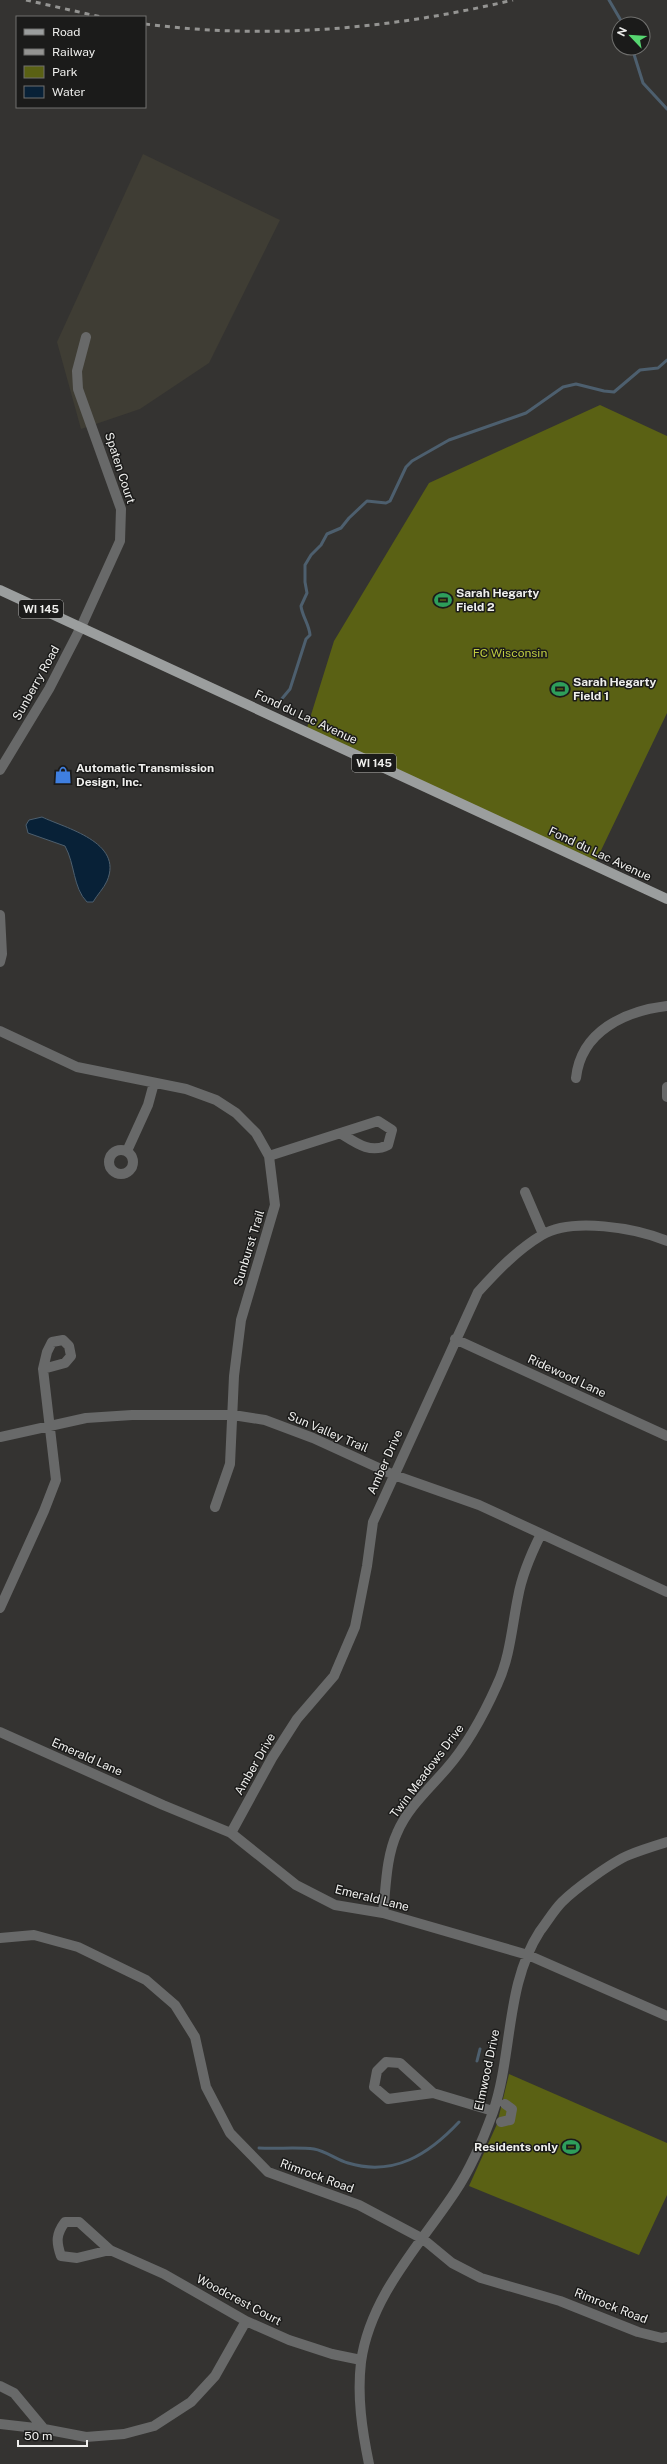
<svg xmlns="http://www.w3.org/2000/svg" width="667" height="2464" viewBox="0 0 667 2464" font-family="'Public Sans',sans-serif">
<rect width="100%" height="100%" fill="#343331"/>
<path fill="#3f3d34" d="M143,154L280,220L209,363L140,409L81,429L57,342Z"/>
<path fill="#5a6114" d="M600,405L667,436V713L594,865L306,731L334,641L429,483Z
M509,2074L667,2143V2195L639,2255L469,2186L497,2124Z"/>
<path fill="#082137" stroke="#4d5f6e" d="M42,817C65,828 124,842 107,881C104,888 97,895 93,902H87C73,888 75,864 65,846L28,833L26,825L29,820Z"/>
<g fill="none" stroke-linecap="round" stroke-linejoin="round">
<path stroke="#4d5f6e" stroke-width="3" d="M609,0L623,24
M632,48L643,83L667,109
M275,707L290,689L306,639L310,635C309,624 302,616 301,606L307,593L305,582V565L311,555L321,545L327,534L341,528L349,518L367,501L386,503L390,501L406,467L412,461L449,440L526,413L563,387L576,384L604,391L614,392L640,370L658,368L667,360
M477,2061L480,2049
M259,2148C276,2149 299,2147 314,2149C326,2151 337,2160 348,2163C394,2177 429,2154 459,2122"/>
<path stroke="#686969" stroke-width="10" d="M0,770L49,689L81,627L120,541L121,509L78,389L77,371L86,337
M0,915L2,954L0,962
M0,1031L77,1067L186,1089L216,1100L236,1113L256,1133L269,1156L275,1205L241,1320L234,1376L230,1464L215,1507
M576,1078C581,1031 625,1011 667,1006
M667,1087V1097
M109 1162a12 12 0 1 1 24 0a12 12 0 1 1-24 0Z
M127,1151L148,1105L154,1083
M269,1156L378,1121L392,1130L388,1145C370,1154 356,1143 340,1133
M525,1192L543,1234
M455,1339L667,1436
M0,1437L86,1418L132,1415H233L265,1420L313,1438L394,1475L479,1505L667,1592
M0,1608L44,1511L56,1480L43,1369L47,1352L52,1342L63,1340L69,1346L71,1356L65,1363L43,1369
M0,1732L163,1805L231,1833L296,1885L335,1905L383,1913L528,1955L667,2016
M231,1833L272,1758L297,1719L334,1676L355,1627L367,1566L373,1522L478,1292C497,1271 517,1250 542,1235C572,1217 636,1228 667,1241
M383,1913C386,1887 386,1857 397,1833C408,1807 429,1789 447,1768C468,1744 484,1714 497,1685C510,1658 512,1626 518,1597C522,1574 531,1554 541,1534
M0,1938L34,1935L78,1947L146,1980L175,2005L195,2037L206,2087L230,2133L268,2172L359,2205L423,2239L452,2263L481,2278L560,2301L638,2332L662,2338L667,2337
M433,2093L400,2063L386,2062L377,2071L374,2087L388,2099L433,2093L493,2111
M501,2122L510,2120L512,2109L505,2104
M110,2250L77,2258L61,2256C56,2242 56,2234 65,2222H79L110,2250L164,2274L246,2321L289,2340L332,2354L361,2360
M0,2386L14,2393L44,2429
M0,2424L44,2429L86,2437L124,2434L154,2426L191,2402L215,2376L246,2321
M369,2464C362,2430 357,2397 361,2362C370,2296 420,2245 455,2192C471,2168 483,2140 493,2112C513,2054 505,1985 540,1931C547,1922 554,1910 562,1902C575,1889 612,1862 629,1855C641,1850 654,1846 667,1842"/>
<path stroke="#9b9e9e" stroke-width="10" d="M0,590L667,899"/>
<path stroke="#949492" stroke-width="3" stroke-dasharray="5 5" stroke-linecap="butt" d="M26,0L101,17
M145,24C269,40 392,29 513,0"/>
</g>
<defs>
<g id="stadium-bare" transform="scale(1.38)"><path d="M0-5a6.5 5 0 1 0 0 10a6.5 5 0 1 0 0-10ZM-3.5-1.8h7v3.6h-7Z" fill="#2e9e5b" stroke="#1b1b1a" stroke-width="2.5" paint-order="stroke"/></g>
<g id="shop-bare" transform="scale(1.38)"><path d="M-5-2.5h2.3a2.7 3.5 0 0 1 5.4 0H5L5.5 6h-11ZM-1.5-2.5h3a1.5 2.3 0 0 0-3 0Z" fill="#3f7fe0" stroke="#1b1b1a" stroke-width="2.5" paint-order="stroke"/></g>
</defs>
<g fill-rule="evenodd">
<use href="#stadium-bare" x="443" y="600"/>
<use href="#stadium-bare" x="560" y="689"/>
<use href="#shop-bare" x="63" y="775"/>
<use href="#stadium-bare" x="571" y="2147"/>
</g>
<g text-anchor="middle" dominant-baseline="central" stroke-width="3" stroke-linejoin="round" paint-order="stroke">
<g fill="#1b1b1a" stroke="#afafae" stroke-width="1">
<rect x="19" y="600" width="44" height="18" rx="3"/>
<rect x="352" y="754" width="44" height="18" rx="3"/>
</g>
<g font-size="11" font-weight="bold" fill="#efefed">
<text x="41" y="609">WI 145</text>
<text x="374" y="763">WI 145</text>
</g>
<g font-size="12" fill="#efefed" stroke="#1b1b1a">
<text transform="translate(120 468) rotate(72)">Spaten Court</text>
<text transform="translate(36 683) rotate(-61)">Sunberry Road</text>
<text transform="translate(306 717) rotate(25)">Fond du Lac Avenue</text>
<text transform="translate(600 854) rotate(25)">Fond du Lac Avenue</text>
<text transform="translate(249 1248) rotate(-73)">Sunburst Trail</text>
<text transform="translate(567 1376) rotate(25)">Ridewood Lane</text>
<text transform="translate(328 1432) rotate(23)">Sun Valley Trail</text>
<text transform="translate(385 1462) rotate(-66)">Amber Drive</text>
<text transform="translate(87 1757) rotate(24)">Emerald Lane</text>
<text transform="translate(255 1764) rotate(-60)">Amber Drive</text>
<text transform="translate(427 1771) rotate(-53)">Twin Meadows Drive</text>
<text transform="translate(372 1898) rotate(14)">Emerald Lane</text>
<text transform="translate(487 2070) rotate(-78)">Elmwood Drive</text>
<text transform="translate(317 2176) rotate(20)">Rimrock Road</text>
<text transform="translate(239 2300) rotate(28)">Woodcrest Court</text>
<text transform="translate(611 2306) rotate(21)">Rimrock Road</text>
</g>
<g font-size="12" font-weight="bold" fill="#efefed" stroke="#1b1b1a" text-anchor="start">
<text x="456" y="593">Sarah Hegarty<tspan x="456" dy="14">Field 2</tspan></text>
<text x="573" y="682">Sarah Hegarty<tspan x="573" dy="14">Field 1</tspan></text>
<text x="76" y="768">Automatic Transmission<tspan x="76" dy="14">Design, Inc.</tspan></text>
<text x="558" y="2147" text-anchor="end">Residents only</text>
</g>
<g font-size="12" fill="#bfcc40" stroke="#1b1b1a">
<text x="510" y="653">FC Wisconsin</text>
</g>
</g>
<rect x="16" y="16" width="130" height="92" fill="#1b1b1a" stroke="#70706e"/>
<rect x="24" y="29" width="20" height="6" fill="#9b9e9e" stroke="#70706e"/>
<text x="52" y="36" font-size="12" fill="#efefed">Road</text>
<rect x="24" y="49" width="20" height="6" fill="#949492" stroke="#70706e"/>
<text x="52" y="56" font-size="12" fill="#efefed">Railway</text>
<rect x="24" y="66" width="20" height="12" fill="#5a6114" stroke="#70706e"/>
<text x="52" y="76" font-size="12" fill="#efefed">Park</text>
<rect x="24" y="86" width="20" height="12" fill="#082137" stroke="#70706e"/>
<text x="52" y="96" font-size="12" fill="#efefed">Water</text>
<g transform="translate(631 36) rotate(295)"><circle r="19" fill="#1b1b1a" stroke="#70706e"/>
<path d="M0-3L7 15L0 10L-7 15Z" fill="#57d671"/>
<text y="-6" font-size="11" font-weight="bold" text-anchor="middle" fill="#efefed">N</text>
</g>
<path d="M18 2440v6h69v-6" fill="none" stroke="#efefed" stroke-width="2"/>
<text x="24" y="2440" font-size="12" fill="#efefed" stroke="#1b1b1a" stroke-width="3" paint-order="stroke">50 m</text>
</svg>
